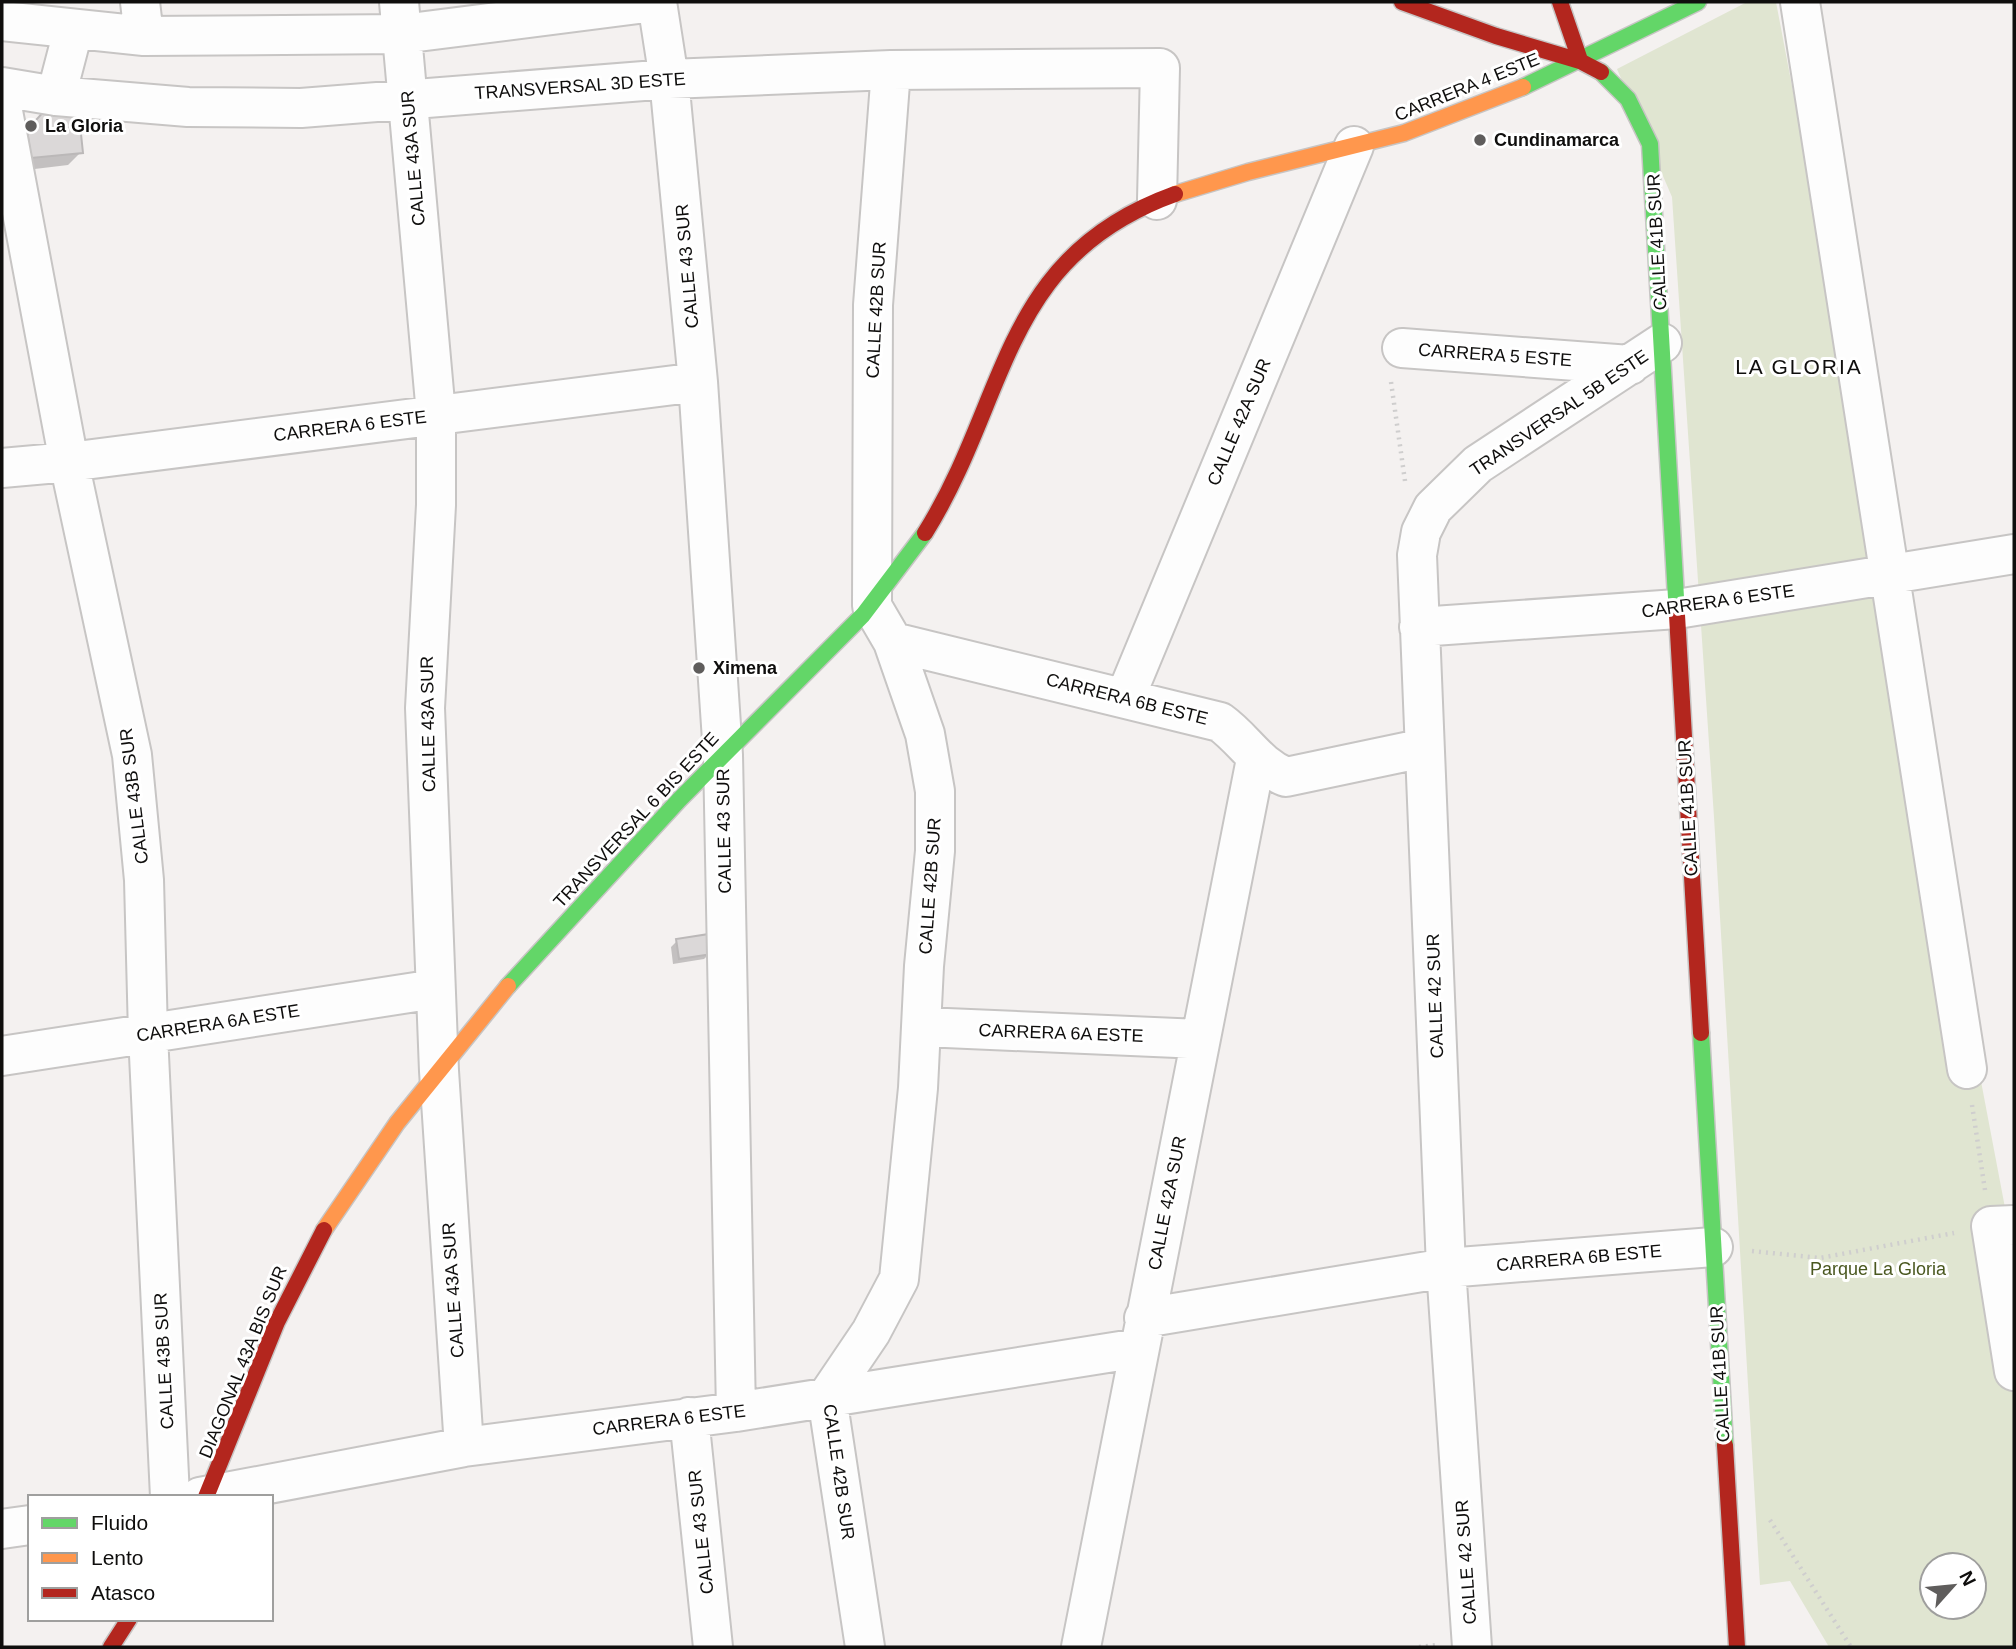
<svg xmlns="http://www.w3.org/2000/svg" width="2016" height="1649" viewBox="0 0 2016 1649" font-family="Arial,sans-serif">
<rect width="100%" height="100%" fill="#f4f1f0"/>
<path fill="#e0e5d1" fill-rule="evenodd" d="M1747,2H1776L2014,1255V1647H1829L1790,1581L1760,1585L1714,817L1672,197L1617,69ZM1932,1565H1974V1607H1932Z"/>
<path fill="#0003" d="M32,126L81,152L68,165L18,171L15,145Z
M677,941L710,953L704,959L673,964L671,947Z"/>
<path fill="#dbd8d8" stroke="#bbb8b8" stroke-width="2" d="M45,110L79,115L83,153L31,158L27,130Z
M709,934L712,954L679,959L676,939Z"/>
<g fill="none" stroke-linecap="round" stroke-linejoin="round">
<g stroke="#c7c5c4" stroke-width="42">
<path id="street" d="M140,2L144,36
M399,2L436,414V505L425,708L439,1071L464,1447
M657,2L669,79L698,382L723,755L736,1412
M1800,2L1967,1069
M2,21L144,36L402,34L654,2
M2,87L56,96L188,107L301,108L669,79L891,70L1160,68L1157,200
M56,96L73,31
M2,106L69,462L132,755L144,880L148,1034L170,1497
M1402,348L1630,365
M2,468L69,462L698,382
M1419,627L1677,609L2014,554
M893,642L1220,722C1245,740 1257,765 1286,777L1424,748
M1125,698L1354,146
M923,1027L1200,1039
M2,1056L435,989
M2014,1225L1991,1226L2014,1371
M1144,1318L1446,1268L1713,1247
M689,1417L713,1647
M200,1497L464,1447L736,1412L1139,1348
M2,1529L30,1525
M865,1647L827,1397L871,1332L899,1279L918,1088L924,966L935,851V791L925,734L893,642L872,606L873,305L891,70
M1081,1647L1256,759
M1472,1647L1446,1268L1417,555L1421,532L1433,508L1478,464L1662,343"/>
</g>
<g stroke="#c7c5c4" stroke-width="19">
<path id="fast" d="M1601,72L1628,99L1650,144L1677,615
M1523,87L1698,2
M508,986L679,800L863,615L925,533
M1701,1033L1725,1445"/>
</g>
<g stroke="#c7c5c4" stroke-width="19">
<path id="slow" d="M1175,194L1248,172L1404,133L1523,87
M324,1230L397,1123L508,986"/>
</g>
<g stroke="#c7c5c4" stroke-width="19">
<path id="jam" d="M1402,2L1496,36L1580,61L1601,72
M1560,2L1580,60
M925,533C1010,397 1000,257 1175,194
M1677,615L1701,1033
M1725,1445L1737,1647
M206,1497L277,1322L324,1230
M111,1647L129,1619"/>
</g>
<path stroke="#cfcece" stroke-width="4.5" stroke-dasharray="2 5" stroke-linecap="butt" d="M1391,382L1405,481
M1972,1105L1985,1190
M1752,1251L1820,1258L1954,1233
M1770,1520L1851,1647
M1419,1647L1436,1645"/>
<use href="#street" stroke="#fdfdfd" stroke-width="38"/>
<use href="#fast" stroke="#63d668" stroke-width="16"/>
<use href="#slow" stroke="#ff974d" stroke-width="16"/>
<use href="#jam" stroke="#b3261e" stroke-width="16"/>
</g>
<g fill="#5f5d5c" stroke="#fff" stroke-width="2.5">
<circle cx="31" cy="126" r="7"/>
<circle cx="1480" cy="140" r="7"/>
<circle cx="699" cy="668" r="7"/>
</g>
<g text-anchor="middle" dominant-baseline="central" stroke-width="6" stroke-linejoin="round" paint-order="stroke">
<g font-size="18" fill="#0f0e0d" stroke="#fff">
<text transform="translate(580 86) rotate(-4)">TRANSVERSAL 3D ESTE</text>
<text transform="translate(1467 87) rotate(-22)">CARRERA 4 ESTE</text>
<text transform="translate(413 158) rotate(-95)">CALLE 43A SUR</text>
<text transform="translate(1657 242) rotate(-93)">CALLE 41B SUR</text>
<text transform="translate(687 266) rotate(-95)">CALLE 43 SUR</text>
<text transform="translate(876 310) rotate(-87)">CALLE 42B SUR</text>
<text transform="translate(1495 355) rotate(4)">CARRERA 5 ESTE</text>
<text transform="translate(1559 413) rotate(-34)">TRANSVERSAL 5B ESTE</text>
<text transform="translate(1239 422) rotate(-67)">CALLE 42A SUR</text>
<text transform="translate(350 426) rotate(-7)">CARRERA 6 ESTE</text>
<text transform="translate(1718 601) rotate(-8)">CARRERA 6 ESTE</text>
<text transform="translate(1127 699) rotate(14)">CARRERA 6B ESTE</text>
<text transform="translate(428 724) rotate(-91)">CALLE 43A SUR</text>
<text transform="translate(134 796) rotate(-97)">CALLE 43B SUR</text>
<text transform="translate(1688 808) rotate(-93)">CALLE 41B SUR</text>
<text transform="translate(636 820) rotate(-47)">TRANSVERSAL 6 BIS ESTE</text>
<text transform="translate(724 831) rotate(-91)">CALLE 43 SUR</text>
<text transform="translate(930 886) rotate(-86)">CALLE 42B SUR</text>
<text transform="translate(1435 996) rotate(-92)">CALLE 42 SUR</text>
<text transform="translate(218 1023) rotate(-9)">CARRERA 6A ESTE</text>
<text transform="translate(1061 1033) rotate(2)">CARRERA 6A ESTE</text>
<text transform="translate(1167 1203) rotate(-79)">CALLE 42A SUR</text>
<text transform="translate(1579 1258) rotate(-5)">CARRERA 6B ESTE</text>
<text transform="translate(453 1290) rotate(-94)">CALLE 43A SUR</text>
<text transform="translate(164 1361) rotate(-93)">CALLE 43B SUR</text>
<text transform="translate(243 1362) rotate(-68)">DIAGONAL 43A BIS SUR</text>
<text transform="translate(1720 1374) rotate(-93)">CALLE 41B SUR</text>
<text transform="translate(669 1420) rotate(-7)">CARRERA 6 ESTE</text>
<text transform="translate(839 1472) rotate(82)">CALLE 42B SUR</text>
<text transform="translate(701 1532) rotate(-96)">CALLE 43 SUR</text>
<text transform="translate(1466 1562) rotate(-94)">CALLE 42 SUR</text>
</g>
<g font-size="18" font-weight="bold" fill="#0f0e0d" stroke="#fff" text-anchor="start">
<text x="45" y="126">La Gloria</text>
<text x="1494" y="140">Cundinamarca</text>
<text x="713" y="668">Ximena</text>
</g>
<g font-size="18" fill="#4a5820" stroke="#fff">
<text x="1878" y="1269">Parque La Gloria</text>
</g>
<g font-size="21" letter-spacing="2" fill="#0f0e0d" stroke="#fff">
<text x="1799" y="366">LA GLORIA</text>
</g>
</g>
<rect width="2016" height="1649" fill="none" stroke="#0f0e0d" stroke-width="7"/>
<rect x="28" y="1495" width="245" height="126" fill="#ffffff" stroke="#9f9f9e" stroke-width="2"/>
<rect x="42" y="1518" width="35" height="10" fill="#63d668" stroke="#9f9f9e" stroke-width="2"/>
<text x="91" y="1530" font-size="21" fill="#0f0e0d">Fluido</text>
<rect x="42" y="1553" width="35" height="10" fill="#ff974d" stroke="#9f9f9e" stroke-width="2"/>
<text x="91" y="1565" font-size="21" fill="#0f0e0d">Lento</text>
<rect x="42" y="1588" width="35" height="10" fill="#b3261e" stroke="#9f9f9e" stroke-width="2"/>
<text x="91" y="1600" font-size="21" fill="#0f0e0d">Atasco</text>
<g transform="translate(1953 1586) rotate(63)"><circle r="33" fill="#ffffff" stroke="#9f9f9e" stroke-width="2"/>
<path d="M0-5L12 26L0 18L-12 26Z" fill="#5f5d5c"/>
<text y="-10" font-size="19" font-weight="bold" text-anchor="middle" fill="#0f0e0d">N</text>
</g>
</svg>
